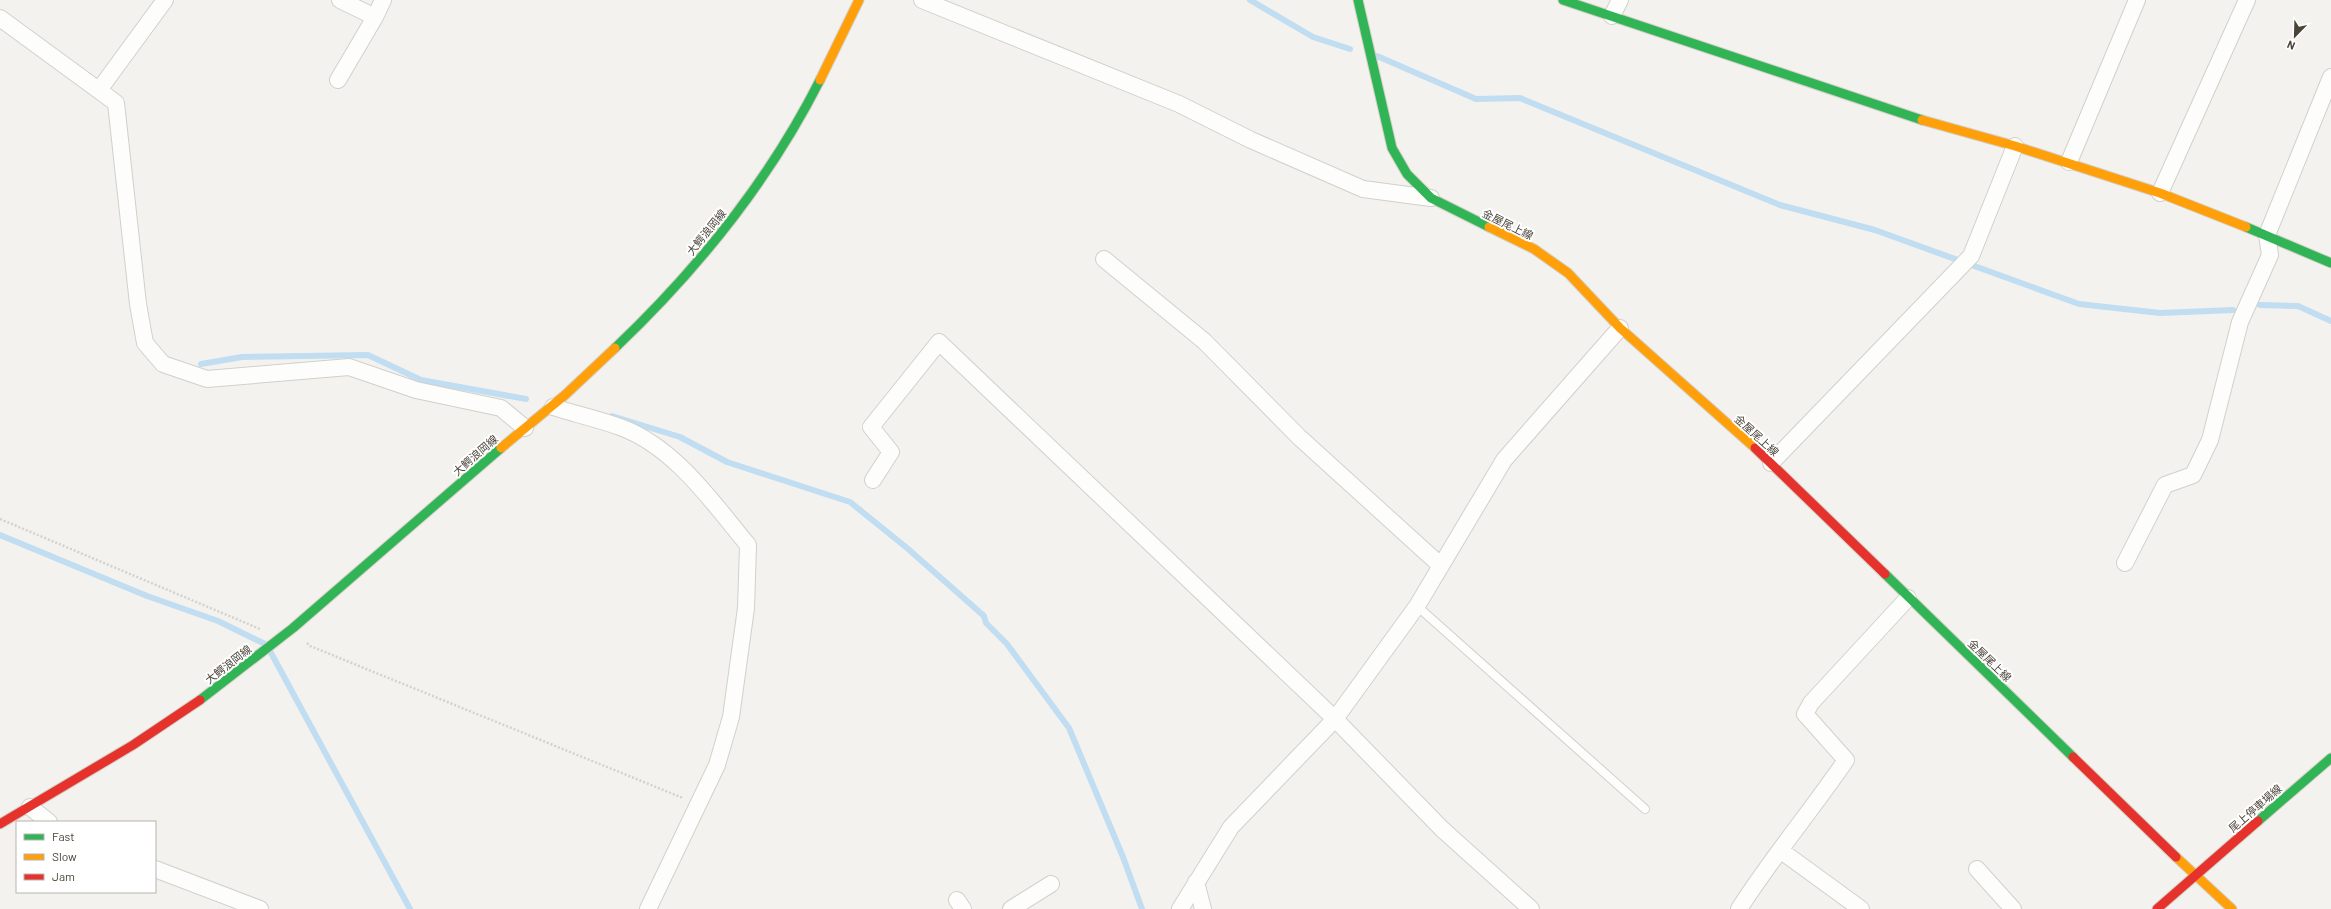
<svg xmlns="http://www.w3.org/2000/svg" width="2331" height="909" viewBox="0 0 2331 909" font-family="Barlow,'Noto Sans JP',sans-serif">
<rect width="100%" height="100%" fill="#f4f2ee"/>
<g fill="none" stroke-linecap="round" stroke-linejoin="round">
<path stroke="#c0ddf1" stroke-width="6" d="M1250,0L1313,37L1350,49
M1377,56L1476,99L1520,98L1780,205L1875,230L2079,304L2160,313L2233,310
M2260,305L2298,306L2331,321
M201,364L242,357L368,355L421,380L526,399
M612,416L680,437L727,462L850,502L907,548L984,616L986,623L1007,644L1069,728L1123,857L1142,909
M0,535L147,596L218,621L265,644
M270,651L410,909"/>
<g stroke="#d2d0cb" stroke-width="10">
<path id="lane" d="M1417,606L1645,809"/>
</g>
<g stroke="#d2d0cb" stroke-width="18">
<path id="street" d="M340,0L375,17
M922,0L1179,104L1251,140L1363,189L1431,198
M1612,16L1620,0
M0,18L116,103L138,304L145,343L163,364L207,379L349,367L416,390L501,408L525,428
M338,80L375,17L383,0
M99,90L165,0
M2069,162L2137,0
M2160,193L2247,0
M1104,259L1204,341L1299,437L1440,565
M553,407C575,414 598,419 620,427C675,447 712,502 748,545L746,608L731,717L717,765L648,909
M1771,463L1971,256L2015,146
M873,480L891,452L871,427L939,342L1335,719L1442,829L1531,909
M2125,563L2165,485L2193,475L2210,440L2240,322L2270,255L2267,235L2331,77
M30,807L49,822
M1780,850L1861,909
M155,869L260,909
M1977,869L2013,909
M1196,882L1203,909
M957,900L963,909
M1011,909L1051,884
M1180,909L1231,827L1335,719L1417,606L1504,460L1620,328
M1739,909C1772,857 1812,810 1846,760L1805,714L1811,703L1908,598"/>
</g>
<g stroke="#d3cfc5" stroke-width="11">
<path id="fast" d="M1358,0L1392,148L1407,174L1431,198L1489,227
M1563,0L1922,120
M2246,227L2331,263
M615,348C697,270 769,181 820,80
M1885,574L2073,757
M200,700L293,628L501,448
M2258,821L2331,758"/>
</g>
<g stroke="#d3cfc5" stroke-width="11">
<path id="slow" d="M820,80L859,0
M1922,120L2015,146L2160,193L2246,227
M1489,227L1534,249L1568,273L1620,328L1755,448
M501,448L565,395L615,348
M2176,857L2232,909"/>
</g>
<g stroke="#d3cfc5" stroke-width="11">
<path id="jam" d="M1755,448L1885,574
M2073,757L2176,857
M0,824L133,745L200,700
M2157,909L2258,821"/>
</g>
<path stroke="#d3d2cc" stroke-width="2.5" stroke-dasharray="2 2" stroke-linecap="butt" d="M0,519L260,629
M307,643L310,646L683,798"/>
<use href="#lane" stroke="#fdfdfc" stroke-width="8"/>
<use href="#street" stroke="#fdfdfc" stroke-width="16"/>
<use href="#fast" stroke="#30b455" stroke-width="9"/>
<use href="#slow" stroke="#ff9f0a" stroke-width="9"/>
<use href="#jam" stroke="#e5322d" stroke-width="9"/>
</g>
<g text-anchor="middle" dominant-baseline="central" stroke-width="4" stroke-linejoin="round" paint-order="stroke">
<g font-size="11" fill="#4b4439" stroke="#fff">
<text transform="translate(1508 224) rotate(26)">金屋尾上線</text>
<text transform="translate(706 232) rotate(-51)">大鰐浪岡線</text>
<text transform="translate(1757 435) rotate(42)">金屋尾上線</text>
<text transform="translate(475 455) rotate(-41)">大鰐浪岡線</text>
<text transform="translate(1990 660) rotate(44)">金屋尾上線</text>
<text transform="translate(228 664) rotate(-38)">大鰐浪岡線</text>
<text transform="translate(2255 808) rotate(-41)">尾上停車場線</text>
</g>
</g>
<rect x="16" y="821" width="140" height="72" fill="#ffffff" stroke="#b7b4b0"/>
<rect x="24" y="834" width="20" height="6" fill="#30b455" stroke="#b7b4b0"/>
<text x="52" y="841" font-size="12" fill="#4b4439">Fast</text>
<rect x="24" y="854" width="20" height="6" fill="#ff9f0a" stroke="#b7b4b0"/>
<text x="52" y="861" font-size="12" fill="#4b4439">Slow</text>
<rect x="24" y="874" width="20" height="6" fill="#e5322d" stroke="#b7b4b0"/>
<text x="52" y="881" font-size="12" fill="#4b4439">Jam</text>
<g transform="translate(2295 36) rotate(203)" stroke="#ffffff" stroke-width="3" paint-order="stroke">
<path d="M0-3L7 15L0 10L-7 15Z" fill="#4b4439"/>
<text y="-6" font-size="11" font-weight="bold" text-anchor="middle" fill="#4b4439">N</text>
</g>
</svg>
